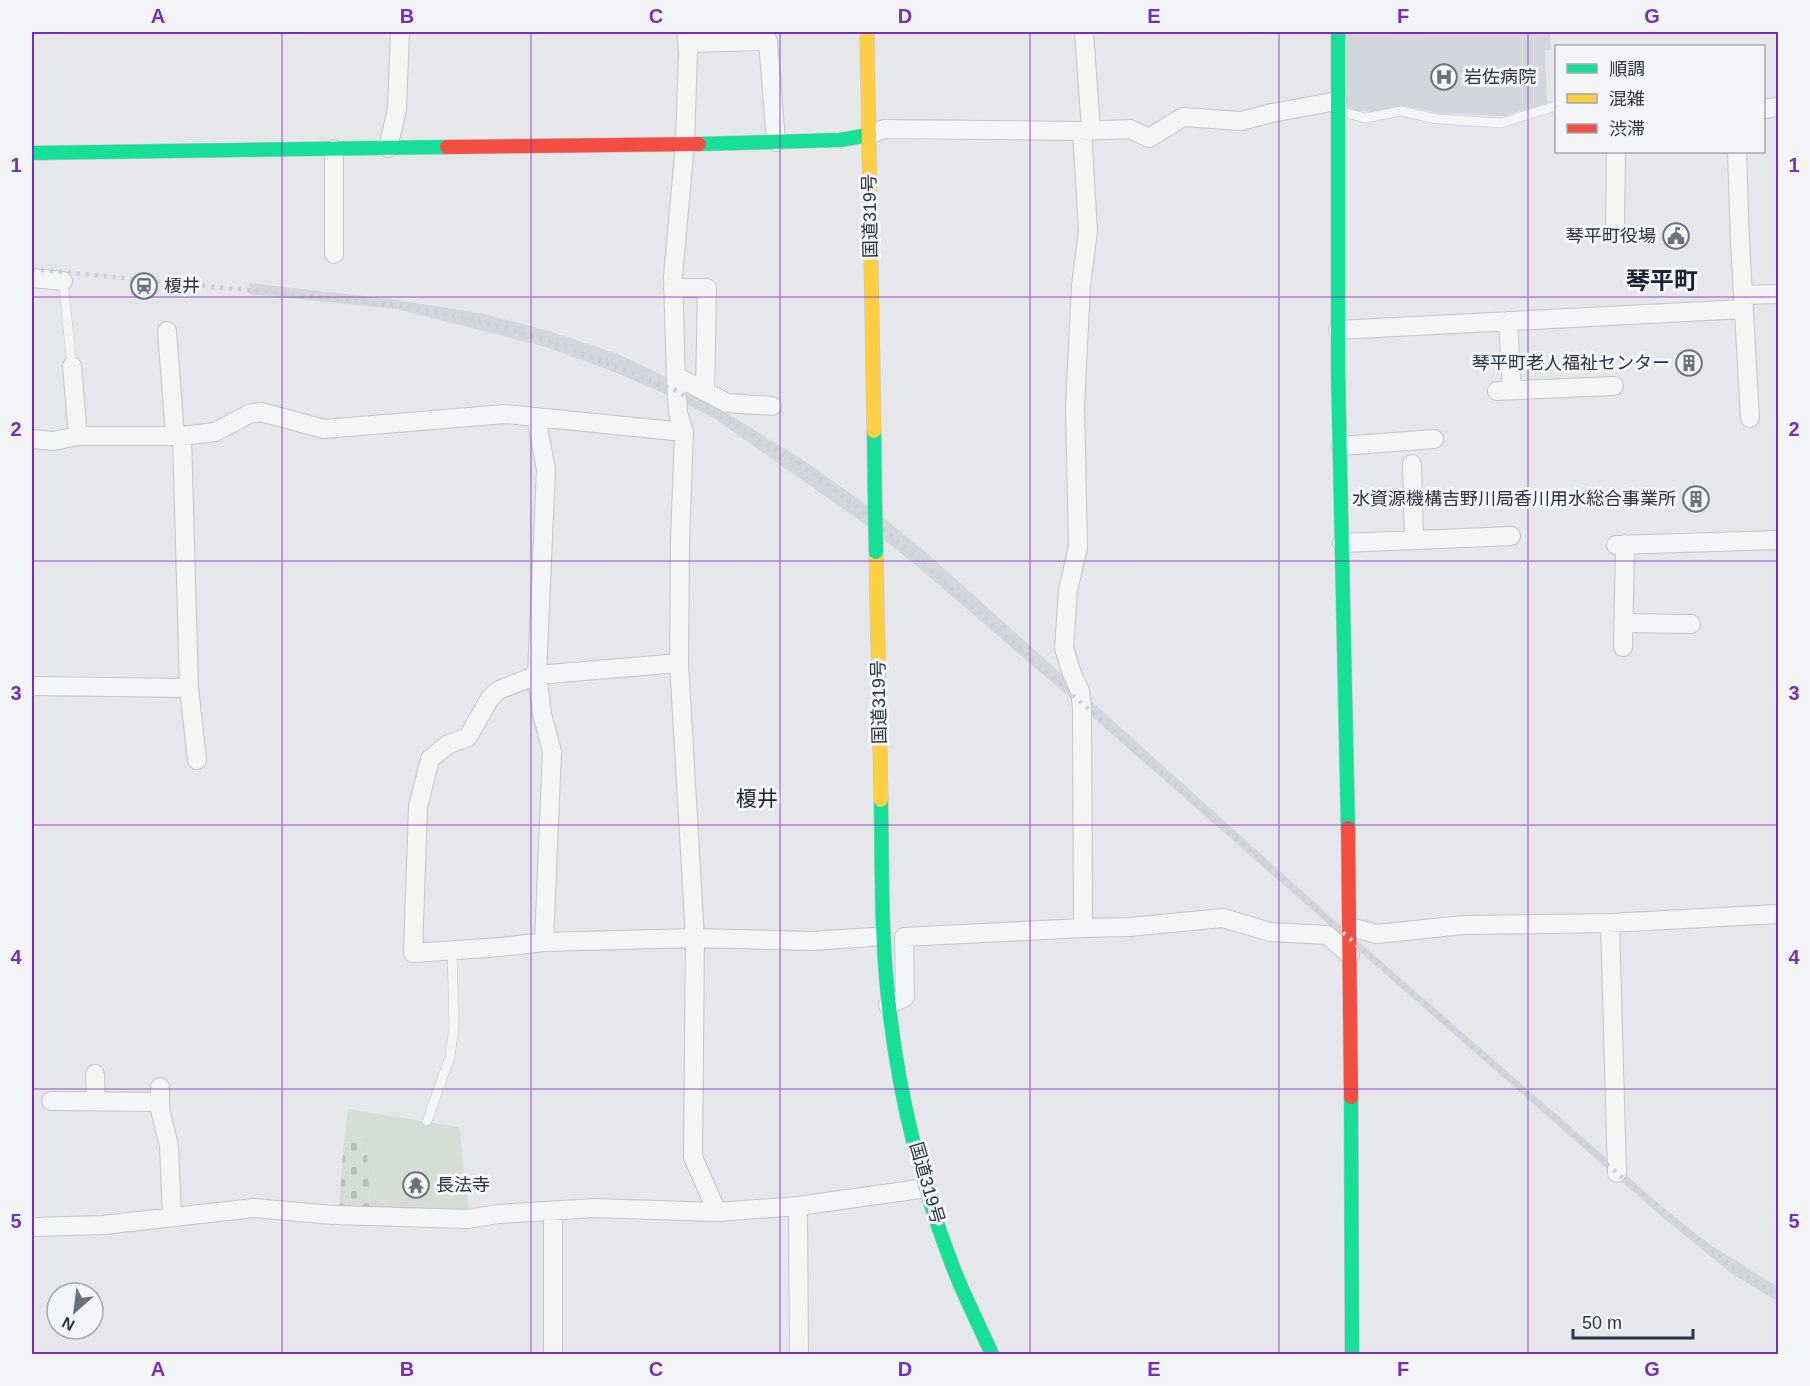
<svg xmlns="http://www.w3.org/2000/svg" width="1810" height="1386" viewBox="0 0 1810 1386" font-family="Helvetica,'Noto Sans JP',sans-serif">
<defs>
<pattern id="cemetery-stones" width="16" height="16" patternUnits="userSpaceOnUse" patternTransform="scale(1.5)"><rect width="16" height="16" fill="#d4ded5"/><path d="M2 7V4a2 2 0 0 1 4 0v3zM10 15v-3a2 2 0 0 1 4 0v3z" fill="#b6bfb8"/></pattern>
</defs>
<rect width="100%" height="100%" fill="#e5e7ea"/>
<path fill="#d3d6dd" d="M1342,32H1550L1551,50L1545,51L1547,103L1504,116L1439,113L1406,106L1370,112L1354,111L1341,104Z
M249,283L398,300L484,314L549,331L618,354L676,382L803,460L871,508L928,554L1343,928L1666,1210L1712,1246L1778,1287V1302L1731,1273L1661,1216L1082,708L918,567L862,522L715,419L677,399L612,371L546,347L397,309L250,294Z"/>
<path fill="url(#cemetery-stones)" d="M344,1142L367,1144L370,1209L339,1208Z"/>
<path fill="#d4ded5" d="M348,1109L459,1127L469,1212L370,1209L367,1144L344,1142Z"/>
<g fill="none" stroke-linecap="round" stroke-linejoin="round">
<g stroke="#c3c5c8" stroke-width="10">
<path id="lane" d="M1339,111L1365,118L1401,111L1437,119L1501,123L1556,106
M63,281L72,366
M427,1121L450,1057L454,1026L452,950"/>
</g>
<g stroke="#c3c5c8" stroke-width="20">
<path id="street" d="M686,32L688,52L685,144L673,276L676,382L678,413L684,432L680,541L679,663L695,938L693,1157L717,1212
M1084,32L1091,130
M687,43L768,41L776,142
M1764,109L1778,107
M1082,131L1130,129L1149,138L1183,117L1241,121L1272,113L1337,101
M869,135L884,129L1082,131L1088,231L1081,285L1075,406L1078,547L1068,590L1064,648L1071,671L1080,691L1082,708L1083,928L1130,927L1223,918L1270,932L1327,935L1350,955
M388,148L397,109L400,32
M334,149V254
M1737,152L1740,242L1750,418
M1615,223L1616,152
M32,278L63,281
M673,288H707L705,392
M1743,295L1778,294
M1508,321L1512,390
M1338,330L1744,309
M167,331L175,435
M72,366L78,436
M676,376L727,403L772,406
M1497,391L1614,386
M536,417L546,469L537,675L542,714L552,751L544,942
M182,436L189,688L197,760
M32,439L53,441L78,436H182L215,432L249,414L261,412L324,429L505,414L684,432
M1341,446L1434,439
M1412,464L1414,540
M1342,543L1511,536
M1616,545L1778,540
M1623,623L1691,624
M1623,647L1625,544
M679,663L537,675L499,690L490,698L468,737L447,745L430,759L418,807L413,953L501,947L544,942L695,938L811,941L873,937
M32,686L189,688
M1610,923L1617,1173
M1350,927L1377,934L1463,925L1610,923L1778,914
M888,1005L905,997L904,937L1083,928
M95,1074L96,1101
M160,1087V1109L169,1146L172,1216
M51,1101L160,1102
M798,1206L799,1354
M32,1227L103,1225L254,1208L333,1215L468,1219L498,1214L595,1208L717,1212L798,1206L927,1188
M553,1354V1211"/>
</g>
<g stroke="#c3c5c8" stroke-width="15">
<path id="fast" d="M1338,32V371L1348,828
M699,144L840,140L869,135
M32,153L447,147
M874,431L875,506
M881,800C882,863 881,925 887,987C896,1083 918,1177 953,1267C964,1296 979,1325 992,1354
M1351,1097L1352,1354"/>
</g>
<g stroke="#c3c5c8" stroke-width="15">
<path id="slow" d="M867,32L874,431
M876,552L881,800"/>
</g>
<g stroke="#c3c5c8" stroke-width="15">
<path id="jam" d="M447,147L699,144
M1348,828L1351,1097"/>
</g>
<use href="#lane" stroke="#f4f5f7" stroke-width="9"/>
<use href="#street" stroke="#f4f5f7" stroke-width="18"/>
<use href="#fast" stroke="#16e098" stroke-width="14"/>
<use href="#slow" stroke="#ffcf43" stroke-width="14"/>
<use href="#jam" stroke="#f24e42" stroke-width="14"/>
<path stroke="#cdcfd2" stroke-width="4.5" stroke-dasharray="3 6" stroke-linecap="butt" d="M32,269L397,305L481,322L547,340L677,391L800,464L866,514L1617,1173L1735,1269L1778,1295"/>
<g stroke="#b7babf" stroke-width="15" stroke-linecap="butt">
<path id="fast-bridge" d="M875,506L876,552"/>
</g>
<use href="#fast-bridge" stroke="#16e098" stroke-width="14"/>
</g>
<path fill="none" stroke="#7b2cbf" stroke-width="1.5" stroke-opacity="0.55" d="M282,32V1354M531,32V1354M780,32V1354M1030,32V1354M1279,32V1354M1528,32V1354M32,297H1778M32,561H1778M32,825H1778M32,1089H1778"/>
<defs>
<g id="hospital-ring" transform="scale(1.35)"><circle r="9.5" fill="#f3f5f9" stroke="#6c717e" stroke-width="1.5"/><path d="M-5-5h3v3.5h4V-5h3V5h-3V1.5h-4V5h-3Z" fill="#6c717e"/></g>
<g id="civic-ring" transform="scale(1.35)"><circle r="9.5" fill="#f3f5f9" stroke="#6c717e" stroke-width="1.5"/><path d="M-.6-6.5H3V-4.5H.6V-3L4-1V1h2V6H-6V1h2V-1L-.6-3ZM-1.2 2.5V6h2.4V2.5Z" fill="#6c717e"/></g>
<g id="station-ring" transform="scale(1.35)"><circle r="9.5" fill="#f3f5f9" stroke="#6c717e" stroke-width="1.5"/><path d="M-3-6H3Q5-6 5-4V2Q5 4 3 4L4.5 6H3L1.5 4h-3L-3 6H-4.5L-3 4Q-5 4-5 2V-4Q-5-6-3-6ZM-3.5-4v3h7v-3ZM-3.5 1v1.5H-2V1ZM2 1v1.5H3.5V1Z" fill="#6c717e"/></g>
<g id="building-ring" transform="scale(1.35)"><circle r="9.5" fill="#f3f5f9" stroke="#6c717e" stroke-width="1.5"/><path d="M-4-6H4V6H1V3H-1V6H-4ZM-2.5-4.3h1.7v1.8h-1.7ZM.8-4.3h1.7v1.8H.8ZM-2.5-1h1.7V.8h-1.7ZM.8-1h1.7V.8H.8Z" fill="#6c717e"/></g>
<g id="temple-ring" transform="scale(1.35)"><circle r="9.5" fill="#f3f5f9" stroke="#6c717e" stroke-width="1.5"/><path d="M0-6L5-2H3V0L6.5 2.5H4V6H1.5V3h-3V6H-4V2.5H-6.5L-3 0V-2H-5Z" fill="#6c717e"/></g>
</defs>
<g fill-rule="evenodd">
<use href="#hospital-ring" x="1444" y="77"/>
<use href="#civic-ring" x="1676" y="236"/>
<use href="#station-ring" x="144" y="286"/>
<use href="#building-ring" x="1689" y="363"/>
<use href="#building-ring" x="1696" y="499"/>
<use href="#temple-ring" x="416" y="1185"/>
</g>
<g text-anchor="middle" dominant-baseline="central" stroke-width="6" stroke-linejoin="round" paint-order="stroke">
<g font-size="18" fill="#2b3244" stroke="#f3f5f9" text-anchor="start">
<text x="1464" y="77">岩佐病院</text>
<text x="1656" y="236" text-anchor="end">琴平町役場</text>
<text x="164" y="286">榎井</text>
<text x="1670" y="363" text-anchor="end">琴平町老人福祉センター</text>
<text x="1676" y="499" text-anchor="end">水資源機構吉野川局香川用水総合事業所</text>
<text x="436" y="1185">長法寺</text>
</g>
<g font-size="18" fill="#2b3244" stroke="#f3f5f9">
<text transform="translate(870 216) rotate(-91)">国道319号</text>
<text transform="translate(879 702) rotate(-91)">国道319号</text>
<text transform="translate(927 1183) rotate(74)">国道319号</text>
</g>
<g font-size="21" fill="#1d2335" stroke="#f3f5f9">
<text x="757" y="798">榎井</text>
</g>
<g font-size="24" font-weight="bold" fill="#1d2335" stroke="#f3f5f9">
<text x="1662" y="280">琴平町</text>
</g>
</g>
<rect width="1810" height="1386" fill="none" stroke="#f3f5f9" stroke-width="66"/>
<rect x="1555" y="45" width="210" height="108" fill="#f3f5f9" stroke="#a3a7b1" stroke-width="1.5"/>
<rect x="1567" y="64" width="30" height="9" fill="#16e098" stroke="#a3a7b1" stroke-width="1.5"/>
<text x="1609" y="75" font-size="18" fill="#2b3244">順調</text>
<rect x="1567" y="94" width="30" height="9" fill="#ffcf43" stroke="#a3a7b1" stroke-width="1.5"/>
<text x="1609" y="105" font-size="18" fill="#2b3244">混雑</text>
<rect x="1567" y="124" width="30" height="9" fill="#f24e42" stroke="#a3a7b1" stroke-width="1.5"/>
<text x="1609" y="135" font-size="18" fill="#2b3244">渋滞</text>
<g transform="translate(75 1311) rotate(208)"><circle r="28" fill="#f3f5f9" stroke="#a3a7b1" stroke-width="1.5"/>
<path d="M0-4.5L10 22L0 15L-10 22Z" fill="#6c717e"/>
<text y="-9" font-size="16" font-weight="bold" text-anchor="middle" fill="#2b3244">N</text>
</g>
<path d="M1573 1329v9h120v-9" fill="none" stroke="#2b3244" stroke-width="3"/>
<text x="1582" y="1329" font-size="18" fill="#2b3244" stroke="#f3f5f9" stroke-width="4.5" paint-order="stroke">50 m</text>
<rect x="33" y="33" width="1744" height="1320" fill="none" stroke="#7b2cbf" stroke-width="2"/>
<g font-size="20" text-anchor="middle" font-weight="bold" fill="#7b2cbf">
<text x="158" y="23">A</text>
<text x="407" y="23">B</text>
<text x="656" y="23">C</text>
<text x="905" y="23">D</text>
<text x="1154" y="23">E</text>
<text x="1403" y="23">F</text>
<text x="1652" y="23">G</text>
<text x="16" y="172">1</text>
<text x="1794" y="172">1</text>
<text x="16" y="436">2</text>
<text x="1794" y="436">2</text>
<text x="16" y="700">3</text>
<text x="1794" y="700">3</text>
<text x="16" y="964">4</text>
<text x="1794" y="964">4</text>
<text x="16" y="1228">5</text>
<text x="1794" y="1228">5</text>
<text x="158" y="1376">A</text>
<text x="407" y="1376">B</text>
<text x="656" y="1376">C</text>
<text x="905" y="1376">D</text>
<text x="1154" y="1376">E</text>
<text x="1403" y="1376">F</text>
<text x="1652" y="1376">G</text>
</g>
</svg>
